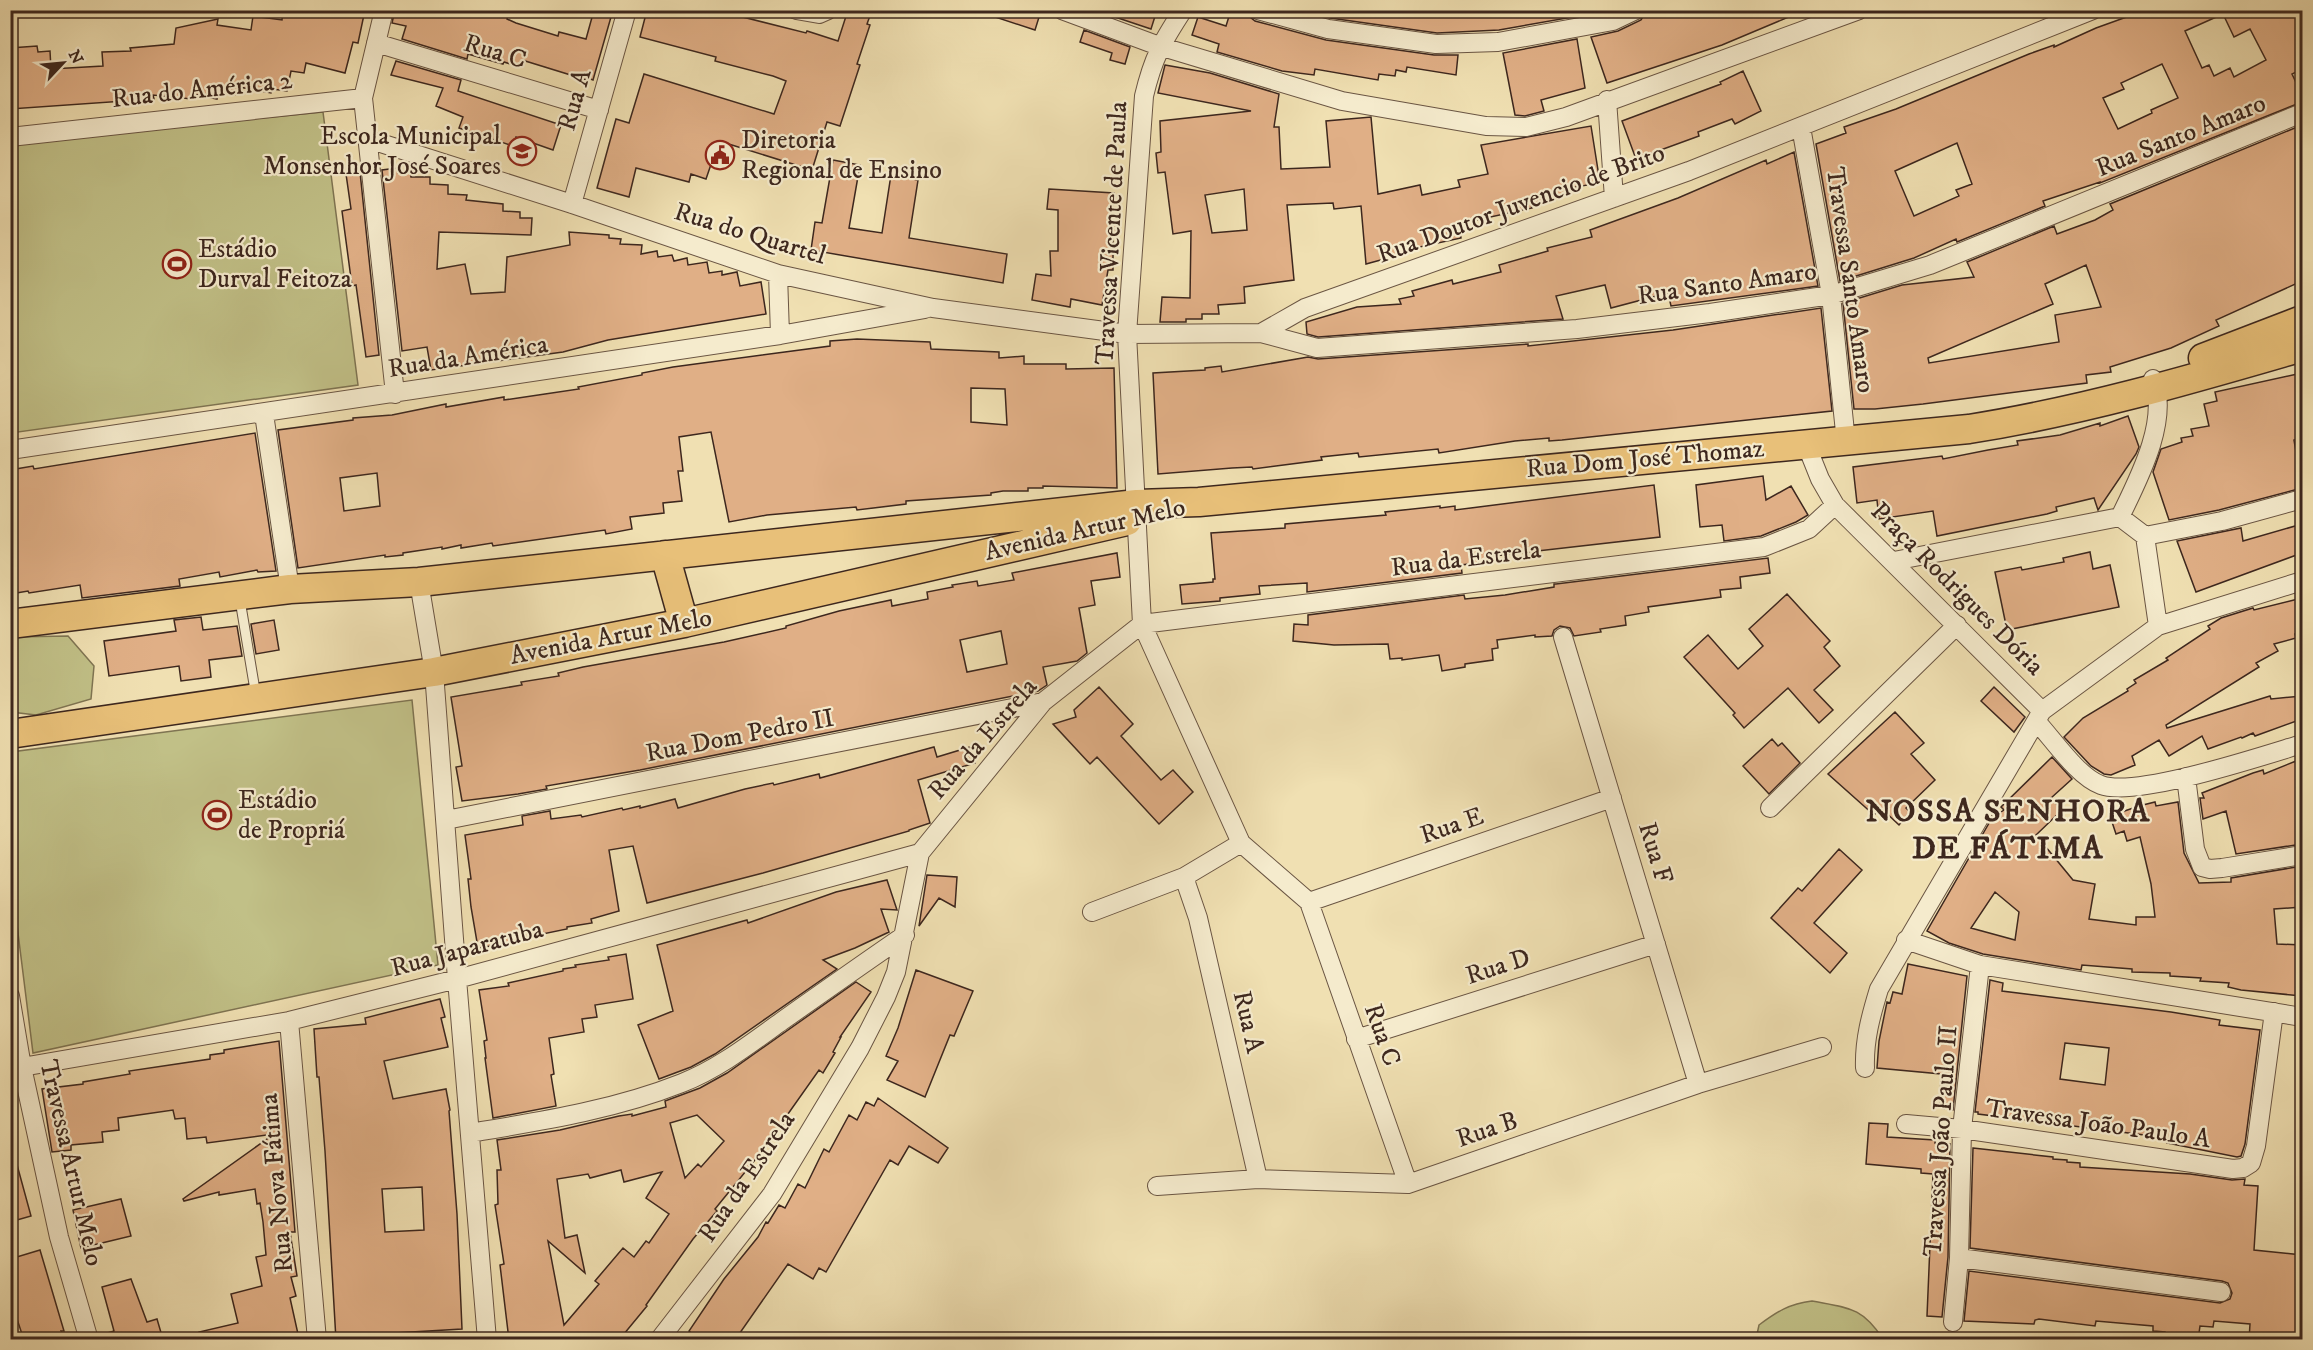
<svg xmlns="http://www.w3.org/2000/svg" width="2313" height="1350" viewBox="0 0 2313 1350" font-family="'IM FELL DW Pica',serif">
<rect width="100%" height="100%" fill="#f0e0b2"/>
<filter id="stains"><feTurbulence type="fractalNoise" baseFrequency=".00333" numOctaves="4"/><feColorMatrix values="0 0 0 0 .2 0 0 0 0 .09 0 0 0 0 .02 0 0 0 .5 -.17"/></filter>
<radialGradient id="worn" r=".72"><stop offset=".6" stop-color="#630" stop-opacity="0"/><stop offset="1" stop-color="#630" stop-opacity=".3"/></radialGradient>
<path fill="#c1c087" stroke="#7f7452" stroke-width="1.5" d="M323,112L358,385L11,433L10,143Z
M68,636L94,666L91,699L36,715L11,712V637Z
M412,700L438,965L33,1053L11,877V752Z
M1812,1301C1849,1308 1862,1307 1883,1339H1756L1759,1325C1778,1311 1789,1304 1812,1301Z"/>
<path fill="#e0af86" stroke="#3d271e" stroke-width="1.5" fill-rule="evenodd" d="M283,10H365L358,43L353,42L345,73L306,63L304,73L291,71L287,91L272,89L271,93L239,87L238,95L218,92L217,99L193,94L192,99L153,95L154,99L124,103V101L10,109V48L37,46L38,52L50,51L51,69L103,66L102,52L131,51L130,48L174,44L176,28L218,19L217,25L251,30L253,16L282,20Z
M395,10H509L507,19L516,23L558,36L559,32L586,39L594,10H613L593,80L588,78L587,80L522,60L520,67L504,62L503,64L468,54L467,59L402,39L406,26L392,23Z
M647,10H715L806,33L807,31L838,41L848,10H872L867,24L870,25L857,64L860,65L840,126L827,122L812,170L719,141L706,179L691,174L689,182L636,168L629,197L597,188L616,119L629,123L644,74L774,114L786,81L773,76L715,61L716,57L640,37Z
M986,10H1030L1040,14L1035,30L986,14Z
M1104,10H1157L1151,29L1103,13Z
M1231,10H1247L1250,17L1255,21L1326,40L1434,55H1458L1456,75L1407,67L1406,72L1396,70L1395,76L1379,74L1378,80L1315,69L1314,75L1282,71L1217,52L1219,44L1192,35L1198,17L1226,26Z
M1303,10H1572L1573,17L1499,30L1437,33L1330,18Z
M1647,10H1803V11L1722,45L1607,83L1591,37L1618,31L1641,20Z
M2146,10H2302V69L2292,74L2302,95V102L2100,183V182L2043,201L2045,206L1957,242L1956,239L1914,258L1840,281L1816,144L1846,133L1844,127L1896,109L2029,54L2054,45V47L2096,28ZM2223,14L2234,37L2250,29L2266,60L2234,77L2230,68L2214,76L2209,65L2202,68L2185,31ZM2162,64L2178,98L2151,110L2152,113L2118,129L2103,98L2124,89L2121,83ZM1957,143L1972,184L1956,190L1959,196L1914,216L1895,171Z
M1084,30L1130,47L1125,64L1110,60L1112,53L1080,42Z
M1577,39L1585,88L1541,100L1544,111L1525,116L1515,115L1503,53Z
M396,61L461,80L458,91L561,125L553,150L516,137L513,146L459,128L463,117L436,106L443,88L391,75Z
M1165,65L1210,73L1279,94L1274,127H1279L1281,169L1330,167L1326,121L1371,117L1378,194L1420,185L1422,195L1460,187L1458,180L1488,174L1481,145L1591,126L1600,183L1569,188L1570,195L1531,204L1532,208L1458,224L1461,238L1410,249V252L1366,264L1361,206L1334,209L1333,203L1287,205L1294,280L1244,287L1245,303L1218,305L1219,314H1202V319H1186V322H1160L1162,297L1190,298L1191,231L1173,234L1165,172L1158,173L1156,153L1161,152L1160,121L1251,111L1158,93ZM1244,189L1247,230L1212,233L1205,195Z
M1743,71L1761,111L1735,124L1732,119L1698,132L1699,136L1636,159L1622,121L1721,84L1720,82Z
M2302,125V281L2216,320L2219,326L2171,348L2110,367L2111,372L2086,375L2087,383L1923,404L1875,409H1854L1843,303L1902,285L1974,277L1967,262L2054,226L2057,234L2095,220L2113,210L2110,204ZM2086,265L2101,307L2055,315L2059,342L1929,363L1928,358L2053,304L2045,284Z
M1794,152L1818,286L1671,306L1668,293L1611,308L1605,285L1556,296L1563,319L1318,337L1307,334L1306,322L1357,307L1401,304L1399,299L1414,296L1412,291L1452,280L1453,284L1501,272L1499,265L1548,251L1547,248L1592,237L1590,230L1678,198L1766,160L1767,164Z
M833,160L860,165L849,228L882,233L891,175L918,180L909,238L1007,254L1003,283L811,250L815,222L822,223Z
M397,168L398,173L410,172L411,177H430V184L448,185V194L467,195L466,200L503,204V211L520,212V218H532L531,235L439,232L437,269L465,264L471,294L505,292L507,257L570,245L569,232L609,235V238L621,239L620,244L642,245L641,254L657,251L658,257L672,255L674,261L687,258L688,265L707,262L709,273L722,271V275L737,272L740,286L761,282L766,314L608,340L563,352L431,370L427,347L402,351L382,170Z
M360,172L379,355L366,357L356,285L352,286L342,211L351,209L346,174Z
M1049,189L1114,193L1112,215H1116V233H1113V270H1108L1102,305L1071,299L1070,307L1032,300L1036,274L1051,276L1050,251H1058V210L1047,209Z
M1821,308L1832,411L1562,440L1549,441V438L1515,441L1439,453L1438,449L1359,457L1358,453L1321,457L1322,460L1253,469L1252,467L1232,468L1158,474L1153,373L1205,370V368L1221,366L1222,372L1308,357L1318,359L1528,344V346L1673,330Z
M857,339L930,342L931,349L999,352V358L1024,356V364H1066V369L1114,368L1117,488L1043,486V488H1028V491H1003L991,493V495L906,501V504L857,510L856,507L767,515L729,522L711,432L679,437L683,471H678L682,501L663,503L664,513L630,517L632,529L606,534L605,530L493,546L492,543L461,548V545L442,549V547L403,553V555L385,557V555L298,568L278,430L353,420V418L392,415L446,404V407L504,397V400L545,394L579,389L578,387L642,375V373L673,367L830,346V341ZM971,388L1005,389L1007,425L971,422ZM377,473L380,506L344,511L340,478Z
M2302,373V438L2294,440L2302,488L2219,510L2169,520L2153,472L2161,449L2182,442L2181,438L2193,436L2191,429L2209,426L2204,404L2217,401L2215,392Z
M2128,416L2139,447L2136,454L2098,510L2094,498L2056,507L2057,511L2047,514L1937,536L1933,511L1879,519L1877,500L1857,503L1853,467L1942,456L1943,459L1988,450L2018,445L2017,441L2060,435L2100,423V426Z
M255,433L276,571L258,572L257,570L220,577L219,572L179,579L180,586L82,598L80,585L29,593L28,591L10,594V470L33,466L34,469Z
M1763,476L1766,500L1791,486L1808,515L1796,522L1761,536L1724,541L1722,525L1700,527L1696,485Z
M1654,485L1660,537L1494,556L1495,561L1461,565L1462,573L1307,592V583L1259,586L1260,594L1220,598V601L1182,604L1180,585L1213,582V579H1215L1211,533L1285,528V524L1386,515L1385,512L1440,506V508L1455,506V510Z
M2302,524V553L2196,592L2177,541L2241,528L2243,541Z
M2090,552L2093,569L2110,565L2119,607L2007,630L1995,572L2021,567L2022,570L2064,562L2063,558Z
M1117,553L1120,577L1091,581L1095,605L1079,608L1087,653L1077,661L1043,667L1047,685L1038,691L640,770L546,786L547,789L518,794L462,801L456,767L462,766L451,697L522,685L521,682L559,676L558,673L583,667L724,642L786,628V626L839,611L891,600L892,606L928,599L927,592L953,587L952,585L977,581L978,586L1014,580L1012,573ZM1001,631L1007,664L967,672L960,640Z
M1768,558L1770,573L1740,577L1741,588L1720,590L1721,597L1648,607L1649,612L1625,616L1626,625L1600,629L1601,632L1574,636L1570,628L1560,626L1554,630L1552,636L1535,637V635L1497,640L1498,648L1492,649L1493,660L1465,664V667L1442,671L1439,655L1402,660V658L1390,659L1388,644L1334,645L1293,641L1294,624L1308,625V615L1464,595L1465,599L1505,595L1554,587V584H1556Z
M1787,594L1830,641L1824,647L1840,666L1814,690L1833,710L1819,723L1788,688L1744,728L1733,715L1735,713L1684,657L1708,635L1738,669L1763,646L1749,629Z
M2302,598V632L2295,634L2296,638L2274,644L2278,651L2256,663L2259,667L2166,725L2167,728L2270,696L2271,699L2302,696V719L2255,736L2253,733L2242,738L2241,737L2208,749L2202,736L2169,756L2159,740L2132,756L2135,765L2111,775L2104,774L2091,766L2064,737L2083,718L2128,691L2127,689L2136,683L2134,680L2168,660L2166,658L2210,629L2208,626L2221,618L2253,608L2254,610Z
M201,617L203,630L237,626L242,656L209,660L211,677L181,681L179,666L109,676L104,641L176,631L174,620Z
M274,620L279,650L256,654L251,624Z
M1099,687L1133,724L1121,736L1161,780L1173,770L1193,792L1159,824L1097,757L1090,764L1053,724L1076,717L1074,710Z
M1994,687L2025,717L2014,732L1981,701Z
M1895,712L1924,743L1911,754L1935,780L1906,808L1910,812L1899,825L1881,808L1874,815L1828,774Z
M1772,739L1778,746L1782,743L1800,763L1769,794L1743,766Z
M934,747L937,757L970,747L975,763L918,780L930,823L909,830V831L763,873L647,903L633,846L609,850L619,911L591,919L592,923L567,927V929L523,938L524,941L478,948L471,907L468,879H471L465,835L523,825L522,816L550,811L551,819L581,815L582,817L622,808L623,810L640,806V808L675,799L678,808L745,789L773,783L774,785L819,774L820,778Z
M2052,757L2072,779L2051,798L2062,810L2036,835L2073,880L2095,884L2089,919L2136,925V917H2155L2151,884L2140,837L2127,841L2124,831L2116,834L2110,816L2139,806L2155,802L2156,806L2178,802L2184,853L2199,883L2231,882V878L2302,866V907L2274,909L2277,944L2302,945V996L2241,990L2228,987L2229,983L2200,981L2201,978L2170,976V973L2132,972V969L2082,965L2081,970L1983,954L1949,943L1927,931L1992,818L2004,810L2001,807ZM1995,892L2019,912L2015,940L1971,928Z
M2296,761L2298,765L2302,763V844L2236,854L2226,811L2203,819L2200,798H2204L2202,793L2253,773L2263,770L2264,774Z
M1839,849L1862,870L1814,923L1847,953L1830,973L1771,918L1798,888L1802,891Z
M927,875L957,877L955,907L939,898L919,926Z
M887,880L897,910L881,909L889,932L855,948L823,960L837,969L715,1054L691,1067L659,1079L638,1025L673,1011L657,945L747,920L748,923L836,892Z
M626,954L633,999L595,1005L597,1017L582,1019L584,1032L549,1038L554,1074L551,1075L556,1106L493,1118L485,1058H486L484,1041L487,1040L479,990L509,986L508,983L563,971V969L576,967L575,965L609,960L608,957Z
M1908,964L1967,976L1953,1110L1940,1108L1941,1074L1877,1068L1879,1041L1887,1002L1890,1003L1893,992L1902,994Z
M916,970L973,991L954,1036L950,1035L925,1097L887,1080L898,1061L886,1056L898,1028Z
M1990,980L2003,983L2002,991L2171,1012L2220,1020L2219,1025L2260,1030L2245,1144L2241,1156L2237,1157L2167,1143L2168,1140L2160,1137L1978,1114V1112H1975ZM2065,1043L2109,1048L2105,1085L2060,1079Z
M856,982L871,992L840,1037H841L833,1052L835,1053L823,1073L819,1070L783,1121L784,1122L777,1133L715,1209L717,1211L693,1239L646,1305L647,1306L619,1340H509L500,1265L504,1264L495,1205L498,1204L497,1170H501L497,1140L560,1130L619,1116L632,1114V1116L666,1107L665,1101L700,1088L727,1073ZM697,1115L724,1141L701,1167L698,1164L685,1178L670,1123ZM621,1170L624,1182L662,1172L646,1198L669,1214L649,1243L646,1241L634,1257L623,1248L595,1281L599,1284L564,1325L548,1241L585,1273L577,1235L565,1238L557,1179L588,1174L590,1178Z
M440,999L445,1017L441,1018L448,1047L384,1061L393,1099L446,1089L450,1110L449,1111L457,1214L462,1329L395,1333L396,1340H336L325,1151L319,1077H317L314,1029L366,1024L365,1018ZM422,1187L424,1230L385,1232L382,1189Z
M279,1041L295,1232H290L297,1276L291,1277L296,1296L290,1298L298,1334L295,1335L296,1340H200L199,1332L238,1323L231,1294L262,1286L256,1257L266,1255L263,1222L260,1203L257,1204L255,1189L219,1195V1192L184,1201L183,1199L274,1134L207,1143L206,1137L187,1139L185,1118L175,1119L173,1110L118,1118L119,1130L102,1132L103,1142L71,1145V1150L52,1152L42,1089L83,1084V1082L130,1074L129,1071L210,1059V1055L224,1053V1050Z
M878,1098L948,1148L938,1163L909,1146L898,1165L890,1160L826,1272L819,1268L813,1279L788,1264L735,1340H700L689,1331L724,1279L758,1237L766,1222L768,1223L779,1205L785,1208L798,1184L805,1188L824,1149L829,1152L849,1115L857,1120L866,1102L874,1106Z
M1869,1123L1888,1124L1887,1137L1935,1140V1143L1950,1144L1948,1257L1942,1317L1927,1316L1933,1174L1921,1173V1169L1866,1164Z
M1973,1148L2053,1157V1159L2067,1160V1162L2080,1163V1167L2190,1174L2232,1180L2245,1179L2244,1185L2258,1186L2254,1250L2302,1255V1340H2249L2250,1324L2214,1321L2213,1327L2200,1326L2198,1340H2165V1332L2153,1331V1326L2096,1321L2095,1326L2039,1319L2035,1320L2034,1324L1964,1321L1969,1271L2220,1303L2230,1299L2232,1293L2228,1283L2222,1281L1970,1248Z
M10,1161H16L31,1216L10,1222Z
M121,1199L131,1236L81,1248L73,1210Z
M40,1250L64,1331H61L65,1340H24L15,1313L10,1314V1259Z
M131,1279L147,1322L157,1319L162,1336L152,1340H105L104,1334L114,1331L102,1287Z"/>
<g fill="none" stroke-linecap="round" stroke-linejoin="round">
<g stroke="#6a5543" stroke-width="11">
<path id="lane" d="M240,600L256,696"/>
</g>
<g stroke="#6a5543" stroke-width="20">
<path id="street" d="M384,10L363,98L395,394
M796,10L819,14L828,10
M1062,10L1159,46L1342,101L1486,126L1526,127L1566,117L1859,10
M1183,10C1162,42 1153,58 1144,96L1127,334L1142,624L1241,843L1309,902L1408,1184
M1258,10L1328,29L1436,44L1498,42L1613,21L1636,10
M376,43L599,110
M1607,100L1614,198
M1801,127L1831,295L1846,442
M10,137L363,98
M368,139L572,204L778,274L933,308L1127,334L1261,333L1317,348L1577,329L1710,313L1831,295L1930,265L2302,113
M572,204L627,10
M778,274L780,335
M1261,333L1305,308L1689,171L2093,10
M264,414L290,589
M1806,444L1820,479L1835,505L2042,711
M10,450L780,335L925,309
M2120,517L2145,536L2222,521L2302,499
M2120,517C2138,480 2170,420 2153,379
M2145,536L2158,626
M1894,561L2120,517
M419,582L434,672L457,979L487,1340
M1563,637L1698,1084
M2036,721C2053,739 2078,777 2101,785C2136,798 2262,756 2302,744
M2186,777L2195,849L2202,867L2210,869L2222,868L2302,855
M1770,808L1957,625
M446,820L1043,702
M1184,877L1198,918L1258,1179
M1309,902L1612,798
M1092,912L1184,877L1241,843
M1906,940L1980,965L2302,1017
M10,996L22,1067L59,1237L89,1340
M289,1021L317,1340
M1356,1039L1656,944
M22,1067L289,1021L457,979L920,853
M1865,1068C1864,1040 1871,1015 1879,989L2042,711L2158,626L2302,581
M1906,1124L1962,1129L2233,1169L2243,1168L2251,1163L2256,1146L2274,1012
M470,1133C542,1121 614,1110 682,1083C718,1069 750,1044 782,1021C823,992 864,963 905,935
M1157,1186L1258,1179L1408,1184L1698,1084L1822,1047
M1959,1258L2221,1292
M1953,1322L1959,1258L1962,1129L1980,965
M659,1340L772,1194L860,1048L886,997L896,972L920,853L1043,702L1142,624L1764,547L1809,529L1835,505"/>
</g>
<g stroke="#3d271e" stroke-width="31">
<path id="primary" d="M2203,358L2302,320
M665,555L684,623
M10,624L290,589L419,582L1137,504L1199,502L1969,429C2083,411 2192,379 2302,347
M10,734L434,672L684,623L1127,521"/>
</g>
<use href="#lane" stroke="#f5ebcd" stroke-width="9"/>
<use href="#street" stroke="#f5ebcd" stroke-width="18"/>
<use href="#primary" stroke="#e8c079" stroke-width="28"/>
</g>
<defs>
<g id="school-ring" transform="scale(1.5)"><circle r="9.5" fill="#f5ebcd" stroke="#8f2418" stroke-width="1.5"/><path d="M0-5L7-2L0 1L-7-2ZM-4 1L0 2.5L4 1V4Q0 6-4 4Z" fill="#8f2418"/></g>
<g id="civic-ring" transform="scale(1.5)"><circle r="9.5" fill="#f5ebcd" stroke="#8f2418" stroke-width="1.5"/><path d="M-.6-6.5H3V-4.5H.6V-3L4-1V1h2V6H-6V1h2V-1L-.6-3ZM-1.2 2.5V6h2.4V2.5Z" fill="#8f2418"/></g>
<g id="stadium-ring" transform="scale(1.5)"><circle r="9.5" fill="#f5ebcd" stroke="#8f2418" stroke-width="1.5"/><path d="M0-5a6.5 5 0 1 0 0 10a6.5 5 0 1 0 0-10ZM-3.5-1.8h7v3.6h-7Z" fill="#8f2418"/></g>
</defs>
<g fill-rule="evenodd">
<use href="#school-ring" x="522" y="151"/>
<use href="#civic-ring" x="720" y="155"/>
<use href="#stadium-ring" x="177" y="264"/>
<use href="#stadium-ring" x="217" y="815"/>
</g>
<g text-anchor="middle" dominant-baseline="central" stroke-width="4.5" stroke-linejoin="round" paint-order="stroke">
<g font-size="26" fill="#3d271e" stroke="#f5ebcd">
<text transform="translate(495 52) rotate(17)">Rua C</text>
<text transform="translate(202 90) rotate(-6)">Rua do América 2</text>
<text transform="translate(575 100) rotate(-74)">Rua A</text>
<text transform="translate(2181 136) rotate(-22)">Rua Santo Amaro</text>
<text transform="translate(1521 204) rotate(-20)">Rua Doutor Juvencio de Brito</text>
<text transform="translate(1112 233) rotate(-87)">Travessa Vicente de Paula</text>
<text transform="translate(750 234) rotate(17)">Rua do Quartel</text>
<text transform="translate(1850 280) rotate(82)">Travessa Santo Amaro</text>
<text transform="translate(1727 284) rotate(-8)">Rua Santo Amaro</text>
<text transform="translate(468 357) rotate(-9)">Rua da América</text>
<text transform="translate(1645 459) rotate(-5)">Rua Dom José Thomaz</text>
<text transform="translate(1085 530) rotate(-13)">Avenida Artur Melo</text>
<text transform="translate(1466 559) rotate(-7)">Rua da Estrela</text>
<text transform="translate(1957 589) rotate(45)">Praça Rodrigues Dória</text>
<text transform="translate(611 637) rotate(-11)">Avenida Artur Melo</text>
<text transform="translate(740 736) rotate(-11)">Rua Dom Pedro II</text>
<text transform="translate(983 739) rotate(-49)">Rua da Estrela</text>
<text transform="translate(1452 826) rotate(-19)">Rua E</text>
<text transform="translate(1655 853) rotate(73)">Rua F</text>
<text transform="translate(467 949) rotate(-15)">Rua Japaratuba</text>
<text transform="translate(1498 967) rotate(-18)">Rua D</text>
<text transform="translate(1248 1022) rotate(77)">Rua A</text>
<text transform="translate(1382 1035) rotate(71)">Rua C</text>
<text transform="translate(2098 1124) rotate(8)">Travessa João Paulo A</text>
<text transform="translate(1487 1130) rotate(-19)">Rua B</text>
<text transform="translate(1941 1141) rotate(-86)">Travessa João Paulo II</text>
<text transform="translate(71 1163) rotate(77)">Travessa Artur Melo</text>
<text transform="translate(747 1177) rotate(-56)">Rua da Estrela</text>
<text transform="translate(277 1183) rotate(-95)">Rua Nova Fátima</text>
</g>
<g font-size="26" fill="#3d271e" stroke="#f5ebcd" text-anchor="start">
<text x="501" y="136" text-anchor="end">Escola Municipal<tspan x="501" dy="30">Monsenhor José Soares</tspan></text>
<text x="741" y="140">Diretoria<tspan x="741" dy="30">Regional de Ensino</tspan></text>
<text x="198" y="249">Estádio<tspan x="198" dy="30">Durval Feitoza</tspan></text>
<text x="238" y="800">Estádio<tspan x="238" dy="30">de Propriá</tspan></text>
</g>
<g font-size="32" font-weight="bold" letter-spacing="1.5" fill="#3d271e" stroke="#f5ebcd">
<text x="2008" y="812">NOSSA SENHORA<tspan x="2008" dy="37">DE FÁTIMA</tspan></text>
</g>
</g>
<rect width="2313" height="1350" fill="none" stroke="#f0e0b2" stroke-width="36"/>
<rect x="12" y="12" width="2289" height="1326" fill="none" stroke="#3d271e" stroke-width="3"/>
<rect x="18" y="18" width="2277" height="1314" fill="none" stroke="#3d271e" stroke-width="1.5"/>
<g transform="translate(63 63) rotate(64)" stroke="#f5ebcd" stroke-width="4.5" paint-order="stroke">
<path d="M0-4.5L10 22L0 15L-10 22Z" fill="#3d271e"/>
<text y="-9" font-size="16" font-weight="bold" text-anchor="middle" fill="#3d271e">N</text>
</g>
<rect width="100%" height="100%" filter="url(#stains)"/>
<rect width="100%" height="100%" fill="url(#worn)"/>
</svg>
